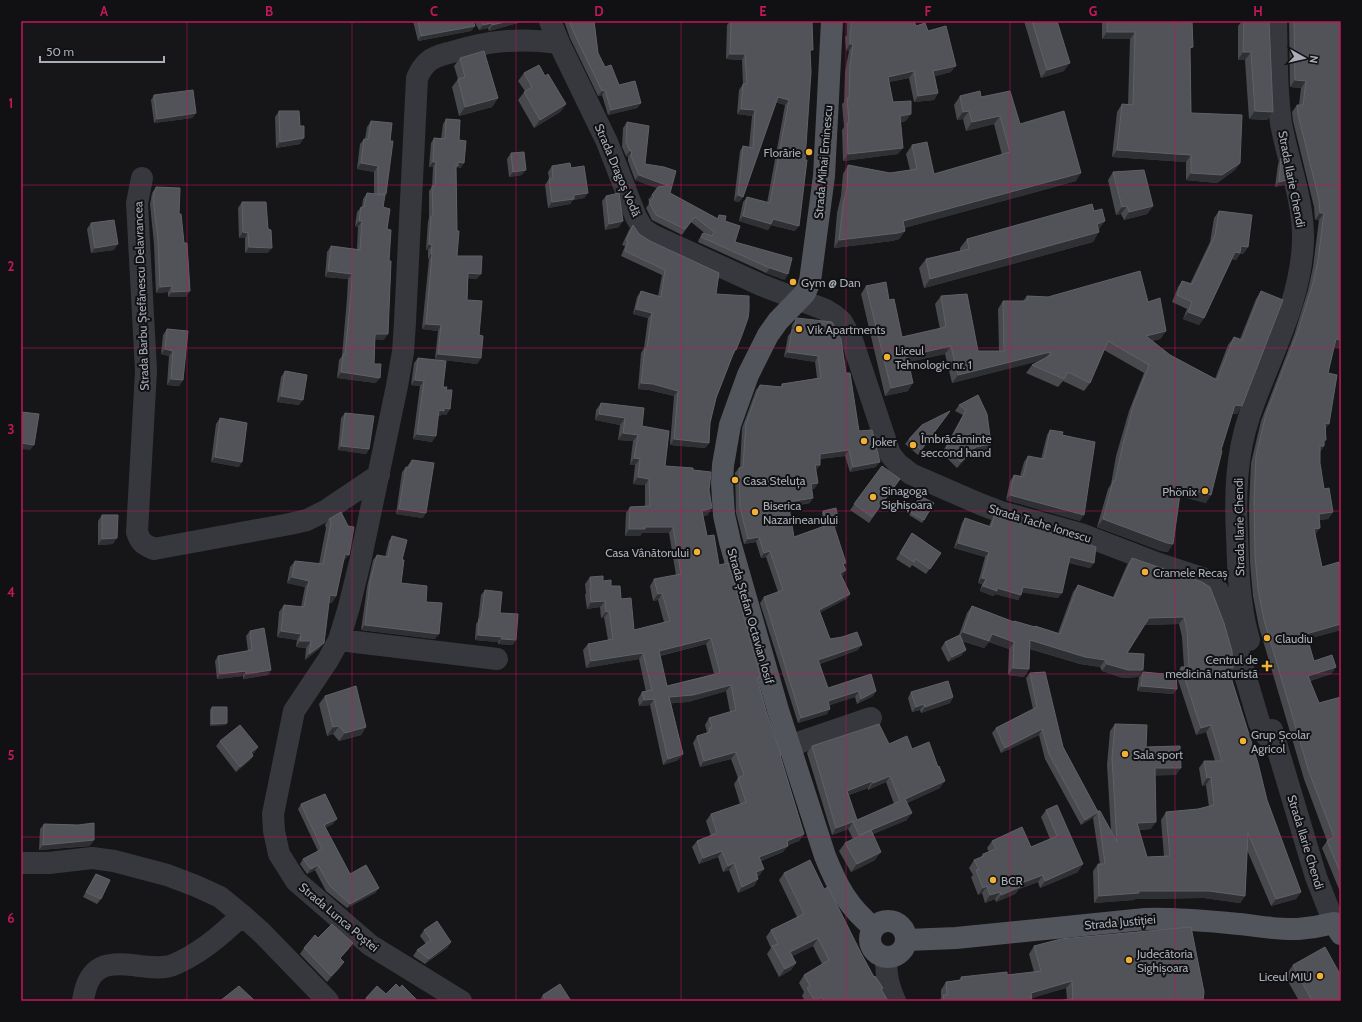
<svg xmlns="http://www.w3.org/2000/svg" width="1362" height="1022" viewBox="0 0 1362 1022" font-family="Cabin,sans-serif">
<rect width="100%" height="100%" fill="#161618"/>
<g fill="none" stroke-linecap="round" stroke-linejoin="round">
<path stroke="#37383d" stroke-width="22" d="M550,21L559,43L607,142L636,217L643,229L652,235L761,285L826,310L834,315L842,322L852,340L890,454L898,464L911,474L980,504L1001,512L1081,534L1159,564L1202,578L1211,583L1217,589L1224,604L1259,722L1264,733L1275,744
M142,178L137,203L146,371L137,532C140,542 144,545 154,549L290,524L307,520L327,510L379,475
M339,640L497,659
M1249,640C1246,629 1243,617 1242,606C1238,583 1238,559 1237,536C1235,495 1236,456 1249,417C1268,359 1301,304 1303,241C1304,201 1288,162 1281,123C1276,90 1277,54 1276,21
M1272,730L1316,877L1334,923
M789,746L871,718
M21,863H49L92,858L114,861L167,875L196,886L220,897L242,915L261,932L328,1001
M886,957C886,975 888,985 895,1001
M83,1001C88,964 107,961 140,966C151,967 163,969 173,965C200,954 222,935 242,915
M461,1001L370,945L296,881L279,854L274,831L273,814L294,711L328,660L339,640L349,607L360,562L397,386L403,352L405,322L417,78C420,71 423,66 429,61C435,56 445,54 452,52C490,40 520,38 559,43"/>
<path stroke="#53555c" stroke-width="22" d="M832,21L824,176L810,281L805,293L778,321L768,335L748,375L730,425L723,465L722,483L724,515L730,542L778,710L825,856C837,886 848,907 874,928
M870 939a18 18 0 1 1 36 0a18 18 0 1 1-36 0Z
M907,940L956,938L1145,919C1177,918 1208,921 1239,924C1259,926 1278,930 1298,929C1310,928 1322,926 1334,923L1341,934"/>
</g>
<path fill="#47494d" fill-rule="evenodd" d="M413,21H473L475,26L471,31L418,41Z
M474,21H525L489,31L488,28L479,30Z
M564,21H594L598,53L605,67L619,85L641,103L637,108L608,115L602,95L598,96L570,38Z
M730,21H812L810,54L795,231L771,225L768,230L739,221L743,202L747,197L767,203L785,105L776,102L743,197L739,202L734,201L740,151L743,146L749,147L752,116L737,114L739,90L743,84L742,60L726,59L727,25Z
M847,21H914L916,26L928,31L951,72L935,76L938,93L934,100L914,102L909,78L889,82L893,102L906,121L901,122L898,154L843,161L842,130L844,127L842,104L844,102L845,72L849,51L846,50L845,37L847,35Z
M1024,21H1057L1064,71L1041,78Z
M1102,21H1192L1190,52L1191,113L1240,163L1235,170L1217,183L1186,180V162L1112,157L1117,112L1122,104L1128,105L1130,39H1102Z
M1242,21H1269L1273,112L1267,120L1249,119L1245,60H1238V26Z
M1289,21H1341V348L1334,347L1328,373L1324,446L1320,452V463L1324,489L1333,512L1328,519L1319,520L1320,528L1315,534L1322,567L1341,572V630L1307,639L1314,661L1336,667L1331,674L1310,681L1319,703L1341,697V894L1322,848L1327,841L1304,779L1259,627L1253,596L1250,562L1249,506L1251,463L1261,421L1294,335L1308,290L1313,267L1319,220H1315L1314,207L1293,121L1292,112L1297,105H1299L1301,88L1290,87Z
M460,58L498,98L492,107L459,116L452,87L458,79L454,66Z
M524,73L545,76L566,104L560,112L534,128L518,100L525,91L518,81Z
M154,95L196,113L192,118L154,123L151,100Z
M960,96L981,97L1020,124L1076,181L904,228L905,231L899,239L892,241L834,248L837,213L841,196L843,174L848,165L890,173L910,170L906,154L912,145L934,174L1002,155L994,124L966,131L963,119L957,120L954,105Z
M279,111L300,126V144L276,148L275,117Z
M446,119L459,140L461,168L457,167L456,168L457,256L477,279L468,278L467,300L479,335L481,358L477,364L435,359L438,331L422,329L429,259H428V250H426L428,221L429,218V191L432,187L433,167H429L431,143L434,138L441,139L443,124Z
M371,121L390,141L386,194L384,197L383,207L387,229L384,340L375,339L374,364L376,383L337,378L339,360L342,356L347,298L348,279L325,277L327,252L331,246L357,249L358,227L355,226L357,212L361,207H362L363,199L367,193L374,194V172L357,169L360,144L364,139H365L367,127Z
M627,122L645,164L670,193L717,219L719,215L725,221L735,242L785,280L766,273L698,242L699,239L703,233L707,235L691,222L682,235L652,220L646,208L650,202L648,200L657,188L635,180L628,161V157L626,156L622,147L623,128Z
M511,153L522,175L509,177L507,159Z
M1281,158L1287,180L1283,185L1275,187L1278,164Z
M552,166L571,168L588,193L584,198L573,200L570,204L548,208L545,185L549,179L548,172Z
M1113,172L1153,206L1147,214L1124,220L1121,214L1116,215L1108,180Z
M156,187L179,214L186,297H168V292L156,293L154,244L150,204L152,193Z
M606,196L619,227L605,230L602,201Z
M242,202L268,253H245V238H239L238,208Z
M1219,211L1248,247L1243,254H1240L1236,260L1232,259L1204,318L1199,325L1183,319L1187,309L1172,302L1178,287L1182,281L1190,284L1210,242L1214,218Z
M91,223L114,250L91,253L87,229Z
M633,225L639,234L716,294L736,350L733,355L716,398L710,423L709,443L705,448L670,445L674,396L649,390L638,389L641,353L644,348L648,318L633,314L637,297L641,291L658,296L662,275L621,256L625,246L622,245L629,230Z
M1099,230L1093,242L924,288L919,268L926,259L960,251V248L967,239Z
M866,286L889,300L902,337L940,329L935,304L941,296L978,351H999L998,309L1003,301H1023L1027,296L1148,302L1166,331L1160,339L1152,341L1170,355L1215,379L1228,345L1234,337L1240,339L1256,299L1261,291L1237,414L1232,413L1221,450L1206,503L1180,496L1168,552L1161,551L1097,527L1108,489L1111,484L1116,456L1129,411L1144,373L1104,350L1090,383L1084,391L1063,381L1058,387L1026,373L1032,365L1041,360L952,383L945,354L908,362V391L885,396L861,294Z
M796,319L846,373L859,431L876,467L850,472L845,456L820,459L816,471L818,483L814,489H812L810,503L789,507L794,537L824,526L822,513L823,511L839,523L838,526L834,527L844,565L843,576H842L850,594L846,599L820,612L830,639L858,650L820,664L828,688L876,691L873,696L857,704L855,697L829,705L827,714L798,723L760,603L764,597L778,592L766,557L761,558L756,542L744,544L736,513L735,473L739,468H740L742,428L756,390L760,385L781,387L782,384L817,378L815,362L784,357L788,336L791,332L792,325Z
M167,329L183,380L179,386L167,385L169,356L161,354L163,335Z
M418,358L446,390L450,409L446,415L442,414L440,416H438L432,442L413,439L420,386L411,385L414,363Z
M285,371L299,405L277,402L281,377Z
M978,395L991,444L988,449L972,452L957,468L942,453L963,415L955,411L959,405Z
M601,403L642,426L665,466L693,470L709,490L708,515L703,516L707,536L719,565L758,680L766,711L781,755L780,756L804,834L799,841L788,845L783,852L761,861L760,875L757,876L758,879L754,886L738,893L729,870L723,872L718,857L699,864L692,847L697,841L711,836L706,821L711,814L740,804L734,784L738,778L731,759L700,767L693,743L697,736L705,734L707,732L705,725L709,718L730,712L726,691L688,702L671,703L683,754L678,760L663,765L650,705L639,706L638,699L642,692H646L639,659L586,668L583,650L588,644L608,640L604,617L601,618L600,607L587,609L585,595L586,593L585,584L590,577L603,581L611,586L621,599L634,630L664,622L658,600L653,601L650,586L654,579L676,575L669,533H642L640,536H625L626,513L630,507L645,506V485L633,484L635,465H630L633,441L618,440L620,425L595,420L596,410ZM706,644L714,674L667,686L660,656Z
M950,411L918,455L905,444L909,439Z
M345,413L369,449L366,454L338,450L341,418Z
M220,418L239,467L211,462L216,424Z
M1050,430L1062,435L1080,521L1006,500L1010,481L1014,475L1020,476L1024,462L1028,456L1041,459L1047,435Z
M412,460L423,518L396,514L402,472L406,467H408V465Z
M882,466L900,479L869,523L850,510Z
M920,496L924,520L922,523L909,515Z
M341,512L344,561H343L336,596L332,603L329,602L319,649L305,660L306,648L296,647L297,640L277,637L279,612L284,605L301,607L305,587L287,583L290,567L295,561L319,564L326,528L325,525L329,519Z
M102,515L113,544L98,545V521Z
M994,516L1094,563L1090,568L1069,563L1058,598L1022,592L1021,595L1018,600L995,594L993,596L980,591L982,584L978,583L985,557L954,548L962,523L965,518L989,526L991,521Z
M912,533L941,553L926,574L912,565L910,568L896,559Z
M392,536L402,560L401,583L426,602L435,639L361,630L367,587L373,560L377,555L385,557L389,541Z
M1132,558L1202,582L1230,673L1267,800L1301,892L1296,899L1271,906L1247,850L1245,896L1240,903L1204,898L1135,899L1134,900L1094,903L1093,871L1098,864H1100L1093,818L1094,817L1081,825L1045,759L1039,735L1001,753L992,733L996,728L1033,709L1026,678L1030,673L1063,747L1098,812L1111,831L1107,765L1110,731L1115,724L1146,747L1176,775H1155L1151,829L1139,830L1147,857L1164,856L1161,820L1166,812L1198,809L1209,807L1206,785L1202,786L1199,768L1204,761H1215L1206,732L1196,735L1176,674L1181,667H1184L1182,637L1179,624L1144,625L1127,653L1143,670L1138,677L1123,678L1102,671L1100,667L1080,664L1030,649L1029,669L1024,677L1008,675L1009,649L989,642L984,648L962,641V655L948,662L941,648L945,642L959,635L967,613L972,606L1013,622L1014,621L1034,627L1035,626L1058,633L1073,592L1078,585L1113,597L1127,565Z
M485,590L500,613L513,645L498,644V642L475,640L476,624L478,621L481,595Z
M250,631L271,670L268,675L243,679V676L217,679L215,661L218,656L248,651L246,636Z
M1143,672L1177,689L1173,694L1137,691L1139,677Z
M911,692L953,697L950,703L921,713L920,710L912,712L908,698Z
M325,696L366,727L361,735L339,741L333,734L327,736L319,704Z
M212,707L226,725L210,726V710Z
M220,741L258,747L254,753L252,754L253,756L249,761L236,772L216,746Z
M889,744L912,749L940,788L907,803V820L873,834L875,860L851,872L839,851L845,843L853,839L848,829L832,835L807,753L812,746ZM886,782L894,804L857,820L849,795L868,788V790Z
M301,804L333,824L325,828L350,874L379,888L375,893L347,908L326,891L315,870L307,874L300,864L303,859L318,851L298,809Z
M1046,810L1078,872L1040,888L1038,882L1019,889L1015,894L996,902L995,899L985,903L982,893L978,895L971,877L973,875L969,868L974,860L980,858L983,854L989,852L987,848L992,841L1031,847L1050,839L1041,817Z
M44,824L78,825L90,846L39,850L40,829Z
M784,873L824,889L874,977L883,988L882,990L888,1001H805L802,996L804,992L799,983L804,975L822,964L813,946L792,956L796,963L791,970L779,977L767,954L771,948L766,937L771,930L797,917L779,880Z
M96,874L101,899L97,904L83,897L93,879Z
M424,930L451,942L447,948L425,964L413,956L417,950L426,944L420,936Z
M318,938L349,949L340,958V968L327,982L300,954L304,948Z
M1034,946L1203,1001H1062L1063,1000L1067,999L1066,988L1031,998L1032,1001H939L941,998V990L946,982L959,980L961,977L1007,975L1034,972L1029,954Z
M1293,965L1341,1001H1299L1285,976Z
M400,988L418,1001H364L366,998L386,994Z
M543,995L571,1001H539Z"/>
<path fill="#2f3033" d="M509,21H525L489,31L492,25Z
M492,23L488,28L479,30L483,25Z
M475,26L471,31L418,41L421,36Z
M1107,32H1135L1130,39H1102Z
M850,44H853L849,51L846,50Z
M1243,52H1251L1245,60H1238Z
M730,54H745L742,60L726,59Z
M1070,63L1064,71L1041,78L1047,70Z
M956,66L951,72L929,78L933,71Z
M914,71L909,78L883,83L888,77Z
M1295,80L1306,81L1301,88L1290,87Z
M605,90L602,95L598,96L602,91Z
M938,93L934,100L914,102L918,96Z
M778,97L789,100L785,105L774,102Z
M498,98L492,107L459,116L465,107Z
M641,103L637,108L608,115L611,110Z
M566,104L560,112L534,128L540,120Z
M741,109L755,110L752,116L737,114Z
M969,111L963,119L957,120L963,112Z
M1255,111L1273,112L1267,120L1249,119Z
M196,113L192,118L154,123L157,119Z
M911,114L906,121L896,122L900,116Z
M1000,116L994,124L966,131L972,122Z
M304,138L300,144L276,148L280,142Z
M903,148L898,154L843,161L848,154Z
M1117,150L1191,155L1186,162L1112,157Z
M630,151H632L628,157L626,156Z
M433,162H436L433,167H429Z
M458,162L464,163L461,168L457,167L454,171H453Z
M361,163L378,166L374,172L357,169Z
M1240,163L1235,170L1217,183L1186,180L1191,173Z
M526,170L522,175L509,177L513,172Z
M1081,173L1076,181L897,230L903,221Z
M639,175L670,185L659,189L635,180Z
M1287,180L1283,185L1275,187L1279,182Z
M588,193L584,198L573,200L570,204L548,208L552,202L574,195Z
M738,195L743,197L739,202L734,201Z
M1127,206L1121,214L1116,215L1122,207Z
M1153,206L1147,214L1124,220L1129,212Z
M1320,213H1324L1319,220H1315Z
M743,216L773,219L799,226L795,231L771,225L768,230L739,221Z
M359,221H362L358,227L355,226Z
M623,221L619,227L605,230L609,224Z
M1105,221L1098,231L1097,224Z
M905,231L899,239L892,241L834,248L839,240Z
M243,232L248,233L245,238H239Z
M1099,232L1093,242L924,288L930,279Z
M118,244L114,250L91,253L95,248Z
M429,244L432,245L428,250H426Z
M1241,246L1248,247L1243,254H1240L1236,260L1230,259L1235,252Z
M249,247L272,248L268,253H245Z
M431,254H432L429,259H428Z
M770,268L788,274L785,280L766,273Z
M328,271L352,274L348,279L325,277Z
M468,273L481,274L477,279L465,278Z
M172,286L168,292L156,293L160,287Z
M190,291L186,297H168L172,292Z
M636,309L652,313L648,318L633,314Z
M1188,312L1204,318L1199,325L1183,319Z
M426,324L441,325L438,331L422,329Z
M1166,331L1160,339L1140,344L1146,336Z
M375,334H388L384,340L372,339Z
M1336,339L1341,340V348L1331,346Z
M951,346L945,354L901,364L907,356Z
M165,349L173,351L169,356L161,354Z
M788,352L818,356L815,362L784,357Z
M1050,352L1044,360L952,383L958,375Z
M438,354L481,358L477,364L435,359Z
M341,372L380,378L376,383L337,378Z
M171,379L183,380L179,386L167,385Z
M415,380L424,381L420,386L411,385Z
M641,383L653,384L678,391L674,396L649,390L638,389Z
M913,383L908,391L885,396L891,388Z
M281,396L303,400L299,405L277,402Z
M1235,405L1242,406L1237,414L1229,413Z
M444,408L450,409L446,415L442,414L440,416H435L439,410Z
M599,414L625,418L620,425L595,420Z
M1325,423L1329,424L1324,431Z
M623,433L638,435L633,441L618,440Z
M417,434L436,436L432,442L413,439Z
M674,439L709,443L705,448L670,445Z
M1324,440H1326L1322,446H1324L1319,453H1315Z
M21,443L34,445L30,450L21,449Z
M991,444L988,449L972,452L957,468L961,462L976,447Z
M341,446L369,449L366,454L338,450Z
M849,450L845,456L817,459L820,454Z
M215,457L242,462L239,467L211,462Z
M634,458L640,459L635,465H630Z
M880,462L876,467L850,472L853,467Z
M815,465H820L816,471Z
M638,477L649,479L645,485L633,484Z
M818,483L814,489L807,490L811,484Z
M1181,487L1211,495L1206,503L1175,495Z
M1010,495L1084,515L1080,521L1006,500Z
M813,498L810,503L785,507L788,502Z
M712,508L708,515L697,517L702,511Z
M399,509L426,513L423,518L396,514Z
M1333,512L1328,519L1314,521L1319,514Z
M1103,519L1173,544L1168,552L1161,551L1097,527Z
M839,523L838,526L825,529L827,526Z
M645,527H673L669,533H642L640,536H625L629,529Z
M1320,528L1315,535L1314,529Z
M759,537L756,542L744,544L748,539Z
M117,538L113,544L98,545L102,539Z
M958,543L989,552L985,557L954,548Z
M770,551L766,557L761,558L764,553Z
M345,554L349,555L344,561L340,560Z
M1070,557L1094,563L1090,568L1067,562Z
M846,570L843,576L837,578L840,573Z
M292,577L309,581L305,587L287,583Z
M982,578L986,579L982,584L978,583Z
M983,586L997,588L1021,595L1018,600L995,594L993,596L980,591Z
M1023,587L1062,593L1058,598L1019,592Z
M662,593L658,600L653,601L658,594Z
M850,594L846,599L816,615L819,610Z
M330,595L336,596L332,603L326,602Z
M605,601L600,607L587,609L591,602Z
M609,611L604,617L601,618L606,612Z
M1184,617L1179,624L1144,625L1149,618Z
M1341,624V630L1301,641L1306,634Z
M365,625L439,634L435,639L361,630Z
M281,631L301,634L297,640L277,637Z
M963,632L992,634L1014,642L1009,649L989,642L984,648L958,639Z
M478,635L502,637L498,642L475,640Z
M711,638L706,644L654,657L659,651Z
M502,639L516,640L513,645L498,644Z
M1030,640L1105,660L1100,667L1080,664L1025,647Z
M300,641H311L306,648L296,647Z
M324,643L319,649L305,660L309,654Z
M862,645L858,650L814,666L818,660Z
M966,650L962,655L948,662L952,657Z
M643,653L639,659L586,668L591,661Z
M1107,664L1143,670L1138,677L1123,678L1102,671Z
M1336,667L1331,674L1303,683L1308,676Z
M1013,668L1029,669L1024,677L1008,675Z
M1228,668H1233L1228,675Z
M271,670L268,675L243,679L246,674Z
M246,671L243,676L217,679L220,674Z
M731,685L726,691L688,702L665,704L669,697Z
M1141,686L1177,689L1173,694L1137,691Z
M859,691L855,697L825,707L828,701Z
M876,691L873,696L857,704L861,699Z
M953,697L950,703L921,713L925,707Z
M654,699L650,705L639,706L644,700Z
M924,704L920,710L912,712L916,707Z
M830,709L827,714L798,723L801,718Z
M227,723L226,725L210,726L212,724Z
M1211,725L1206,732L1196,735L1201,728Z
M339,726L333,734L327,736L333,727Z
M366,727L361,735L339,741L345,733Z
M1042,729L1039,735L1001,753L1005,748Z
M258,747L254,753L247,758L251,752Z
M736,752L731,759L700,767L704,761Z
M683,754L678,760L663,765L668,759Z
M253,756L249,761L236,772L240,767Z
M1155,768H1181L1176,775L1150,776Z
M890,776L886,782L868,790L873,783Z
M1211,777L1206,785L1202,786L1207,778Z
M872,781L868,788L843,797L847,791Z
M945,781L940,788L900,806L905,799Z
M1098,812L1094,817L1081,825L1085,820Z
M912,813L907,820L854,842L859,835Z
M337,819L333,824L320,830L324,825Z
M853,822L848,829L832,835L836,828Z
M1156,822L1151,829L1132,830L1137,823Z
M804,834L799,841L782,848L787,841Z
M94,840L90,846L39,850L43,845Z
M788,846L783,852L754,863L759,857Z
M722,851L718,857L699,864L703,858Z
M881,852L875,860L851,872L857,864Z
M734,863L729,870L723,872L728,866Z
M1083,864L1078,872L1040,888L1045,881Z
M318,865L315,870L307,874L311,869Z
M764,869L760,875L751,879L756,872Z
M1043,875L1038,882L1019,889L1015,894L996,902L1001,895L1019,884Z
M758,879L754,886L738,893L742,887Z
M987,886L982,893L978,895L983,888Z
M379,888L375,893L347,908L350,904Z
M1139,891H1209L1245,896L1240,903L1204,898L1135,899L1134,900L1094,903L1099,896Z
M1000,892L995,899L985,903L990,895Z
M1301,892L1296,899L1271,906L1276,899Z
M818,938L813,946L785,960L790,952Z
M451,942L447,948L425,964L429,959Z
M353,943L349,949L336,963L340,958Z
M344,962L340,968L327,982L331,976Z
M796,963L791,970L779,977L785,969Z
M1072,981L1066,988L1026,1000L1031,993Z
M822,997L819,1001H815Z"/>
<path fill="#525359" stroke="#5f6168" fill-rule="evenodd" d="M418,21H473L475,26L421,36Z
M481,21H509L492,25V23L483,25Z
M569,21H594L598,53L605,67L611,65L619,85L635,81L641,103L611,110L605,90L602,91L574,33Z
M731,21H812L813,50H810L811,72L805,160H807L799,226L773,219L771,224L743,216L747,197L770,203L789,100L778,97L743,197L738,195L743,146L753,148L755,110L741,109L743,84H747L745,54H730Z
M851,21H914L916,26L925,23L928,31L946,26L956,66L933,71L938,93L918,96L914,71L888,77L893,102L911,101V114L900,116L903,148L848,154L847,123H849L847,98H849L850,65L853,44H850V30H851Z
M1032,21H1057L1070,63L1047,70Z
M1107,21H1192L1193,47L1190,48L1191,113L1242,115L1240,163L1222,175L1191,173V155L1117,150L1122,104L1133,105L1135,32H1107Z
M1244,21H1269L1273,112L1255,111L1251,52H1243Z
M1294,21H1341V340L1336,339L1328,373L1337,375L1329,424L1325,423L1326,440H1324V446H1320V463L1324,489L1329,488L1333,512L1319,514L1320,528L1314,529L1322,567L1339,562L1341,572V624L1306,634L1314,661L1332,655L1336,667L1308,676L1319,703L1341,697V874L1327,841L1334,837L1309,772L1264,620L1258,589L1255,555L1254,499L1256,456L1266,414L1299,328L1313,283L1318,260L1324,213H1320L1319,200L1298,114L1297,105H1303L1306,81L1295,80Z
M484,51L498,98L465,107L458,79L465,77L460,58Z
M539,65L545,76L548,74L566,104L540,120L524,92L532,87L524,73Z
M193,90L196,113L157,119L154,95Z
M980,91L981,97L1010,91L1020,124L1064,111L1081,173L903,221L905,231L898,233L839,240L843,205L847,188L848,165L890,173L917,169L912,145L927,142L934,174L1010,152L1000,116L972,122L969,111L963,112L960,96Z
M279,111H299L300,126H304V138L280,142Z
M446,119L460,120L459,140L466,141L464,163L458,162V166H456L457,231H459L457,256H482L481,274L468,273L467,300L482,301L479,335L483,336L481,358L438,354L441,325L426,324L432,254H431L432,245L429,244L431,216H433L432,186H435L436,162H433L434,138L445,139Z
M371,121L392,123L390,141H393L386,194H378V166L361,163L364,139H368Z
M627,122L649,126L645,164L664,167L676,171L670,193L718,219L719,215L726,216L725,221L740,226L735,242L792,258L788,274L770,268L701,237L703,233L712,236L714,232L695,217L685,229L656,215L649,202L654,197L652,195L658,187L670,185L663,184L639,175L631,156L632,151H630L626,142Z
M524,152L526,170L513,172L511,153Z
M1281,158L1287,180L1279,182Z
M570,163L571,168L584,166L588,193L574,195V199L552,202L549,179L553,178L552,166Z
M1144,170L1153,206L1129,212L1127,206L1122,207L1113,172Z
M156,187L180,188L179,214H181L184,243H187L190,291L172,292V286L160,287L158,239L153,198Z
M367,193L385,195L383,207L390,209L387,229L391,230L389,261H391L388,334H375L374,364H381L380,378L341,372L343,354L345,355L351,293L352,274L328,271L331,246L360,250L362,221H359L361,207H364Z
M619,193L623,221L609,224L606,196Z
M242,202H266L268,229L271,230L272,248L249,247L248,233L243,232Z
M1092,204L1094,211L1102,209L1105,221L1097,224L1099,232L930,279L926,259L969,249L967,239Z
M1219,211L1252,215L1248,247L1241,246L1240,253L1235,252L1204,318L1188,312L1192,302L1177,295L1182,281L1192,284L1215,235Z
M114,220L118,244L95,248L91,223Z
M633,225L639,234L650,241L719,273L716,294L749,296V310L748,318L742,335L736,350L735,349L716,398L710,423L709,443L674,439L678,391L653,384L641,383L645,348H647L652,313L636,309L641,291L661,297L665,270L625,251L628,241L626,240Z
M1140,271L1148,302L1160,298L1166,331L1146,336L1170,355L1217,380L1234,337L1242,340L1261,291L1283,300L1242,406L1235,405L1221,450L1222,451L1211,495L1181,487L1173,544L1167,543L1103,519L1113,481H1115L1122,448L1134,403L1149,365L1108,341L1090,383L1068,372L1064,379L1032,365L1051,355L1050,352L958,375L951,346L907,356L913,383L891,388L866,286L886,282L889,300L894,299L902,337L946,327L941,296L967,294L978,351H1004L1003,301H1027V296L1048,297Z
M797,318L832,322L841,339L846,373H850L859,431L872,430L880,462L853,467L849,450L820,454V465H815L818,483L811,484L813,498L788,502L794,537L833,523L846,563L843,564L846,570L840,573L850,594L819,610L830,639L842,637L857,632L862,645L818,660L828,688L871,674L876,691L861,699L859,691L828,701L830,709L801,718L764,597L783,590L770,551L764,553L759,537L748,539L740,508L739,468L743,467L746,423L760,385L782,387V384L821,378L818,356L788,352L792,330H794L796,319Z
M167,329L188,331L183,380L171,379L173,351L165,349Z
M418,358L446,361L443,387H447L446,390H452L450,409L444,408V411L439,410L436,436L417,434L424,381L415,380Z
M285,371L307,375L303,400L281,396Z
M978,395L987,414L991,444L976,447L961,462L946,448L966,410L959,405Z
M601,403L644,408L642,426L669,431L665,466L693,468V470L711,472L709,490L712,508L702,511L707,536L714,535L719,565L728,563L732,576L757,663L760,677L757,678L766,711L781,755H780L804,834L787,841L788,846L759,857L764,869L756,872L758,879L742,887L734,863L728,866L722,851L703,858L697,841L717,833L711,814L746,802L738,778L744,775L736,752L704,761L697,736L710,732L709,728H712L709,718L736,710L731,685L693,695L669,697L683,754L668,759L654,699L644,700L642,692L652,690L643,653L591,661L588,644L613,639L609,611L606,612L605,601L591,602L590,588H591L590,577L603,576V581L611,580V586H620L621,599L631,598L634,630L670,621L662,593L658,594L654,579L681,574L673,527H645V529H629L630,507L650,506L649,479L638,477L640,459L634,458L638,435L623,433L625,418L599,414ZM711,638L720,673L667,686L659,651Z
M950,411L921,450L909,439L922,425Z
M21,412L39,414L34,445L21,443Z
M345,413L374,416L369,449L341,446Z
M220,418L247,423L242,462L215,457Z
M1050,430L1063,432L1062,435L1095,442L1084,515L1010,495L1014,475L1023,477L1028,456L1044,459Z
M412,460L434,463L426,513L399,509L406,467H410Z
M882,466L900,479L872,517L854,504Z
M920,496L934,503L924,520L911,513Z
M836,508L839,523L834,525L833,523L827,525L823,511Z
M341,512L348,526L354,527L349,555L345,554L336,596L330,595L324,643L309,654L311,641H300L301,634L281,631L284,605L304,607L309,581L292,577L295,561L323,564L331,522L329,519Z
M102,515H118L117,538L102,539Z
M994,516L1080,541L1096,547L1094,563L1070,557L1062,593L1023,587L1021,595L997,588V591L983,586L986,579L982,578L989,552L958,543L965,518L991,527Z
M912,533L941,553L930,569L916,559L914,562L900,553Z
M392,536L407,540L402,560H404L401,583L427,586L426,602L442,603L439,634L365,625L370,582L377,555L388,557Z
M1132,558L1202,582L1210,587L1224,623L1232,651L1233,668H1228L1258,763L1267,800L1301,892L1276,899L1248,833L1245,896L1209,891H1139V893L1099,896L1098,864H1105L1098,811H1100L1117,842L1112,758L1115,724L1147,725L1146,747L1180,746L1181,768H1155L1156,822L1137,823L1147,857L1170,856L1166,812L1198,809L1214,805L1211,777L1207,778L1204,761H1222L1211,725L1201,728L1181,667H1189L1187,630L1184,617L1149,618L1127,653L1144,654L1143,670H1128L1107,664L1105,660L1085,657L1030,640L1029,669L1013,668L1014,642L992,634L989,641L963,632L972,606L1014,622V621L1035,627V626L1060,634L1078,585L1114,598Z
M485,590L502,592L500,613L518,614L516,640L502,639V637L478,635L479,619H481Z
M264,628L271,670L246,674V671L220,674L218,656L252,650L250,631Z
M960,635L966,650L952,657L945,642Z
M1045,672L1063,747L1098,812L1085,820L1049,754L1042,729L1005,748L996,728L1037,707L1030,673Z
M1143,672L1176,675L1177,689L1141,686Z
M948,681L953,697L925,707L924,704L916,707L911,692Z
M356,686L366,727L345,733L339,726L333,727L325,696Z
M212,707H227V723L212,724Z
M879,724L889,744L907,736L912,749L929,742L938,767L939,766L945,781L905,799L912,813L859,835L853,822L855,821L836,828L812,746ZM890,776L900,801L857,820L847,791L872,781L873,783Z
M240,725L258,747L251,752L253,756L240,767L220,741Z
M325,794L337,819L324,825L350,874L366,865L379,888L350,904L330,886L318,865L311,869L303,859L322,849L301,804Z
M1057,805L1083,864L1045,881L1043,875L1019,884L1020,887L1001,895L1000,892L990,895L987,886L983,888L976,870L979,869L974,860L984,856L983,854L996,849L992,841L1022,827L1031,847L1057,836L1046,810Z
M94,823V840L43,845L44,824L78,825Z
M871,830L881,852L857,864L845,843Z
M810,860L824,889L828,887L862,955L874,977L875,976L883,988L881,989L888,1001H824L822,997L815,1001L807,988L810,986L804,975L829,960L818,938L790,952L796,963L785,969L772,946L778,944L771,930L804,914L784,873Z
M96,874L110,880L101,899L86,892Z
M437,921L451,942L429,959L417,950L431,940L424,930Z
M332,924L353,943L340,958L344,962L331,976L304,948L315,935L318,938Z
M1191,927L1204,992L1203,1001H1073L1072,981L1031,993L1032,1001H944L943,995H947L946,982L962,980L961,977L1007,972V975L1041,971L1034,946L1061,939Z
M1325,947L1341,976V1001H1312L1293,965Z
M396,984L400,988L402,985L418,1001H370L366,998L377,986L386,994Z
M560,984L571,1001H546L543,995Z
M239,986L255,1001H220Z
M1073,999V1001H1063V1000Z"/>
<path fill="none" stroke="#c2185b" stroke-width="1" stroke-opacity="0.55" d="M187,21V1001M352,21V1001M516,21V1001M681,21V1001M846,21V1001M1010,21V1001M1175,21V1001M21,185H1341M21,348H1341M21,511H1341M21,674H1341M21,837H1341"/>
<g fill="#f2b134" stroke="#111113" stroke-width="1.5">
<circle cx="809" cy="152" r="4"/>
<circle cx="793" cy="282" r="4"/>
<circle cx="799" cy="329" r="4"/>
<circle cx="887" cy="357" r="4"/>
<circle cx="864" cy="441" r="4"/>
<circle cx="913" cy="445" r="4"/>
<circle cx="735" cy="480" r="4"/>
<circle cx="1205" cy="491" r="4"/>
<circle cx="873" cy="497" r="4"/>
<circle cx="755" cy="512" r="4"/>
<circle cx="697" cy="552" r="4"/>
<circle cx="1145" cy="572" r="4"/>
<circle cx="1267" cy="638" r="4"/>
<path d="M1265 660h4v4h4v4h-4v4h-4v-4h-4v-4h4z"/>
<circle cx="1243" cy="741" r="4"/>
<circle cx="1125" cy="754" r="4"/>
<circle cx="993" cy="880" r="4"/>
<circle cx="1129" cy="960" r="4"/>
<circle cx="1320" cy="976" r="4"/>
</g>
<g text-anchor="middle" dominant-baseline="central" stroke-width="4" stroke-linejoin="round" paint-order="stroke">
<g font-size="12" fill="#a8adb8" stroke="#111113" text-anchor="start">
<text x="801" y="152" text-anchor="end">Florărie</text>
<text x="801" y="282">Gym @ Dan</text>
<text x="807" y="329">Vik Apartments</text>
<text x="895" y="350">Liceul<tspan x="895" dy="14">Tehnologic nr. 1</tspan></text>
<text x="921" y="438">Îmbrăcăminte<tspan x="921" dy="14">seccond hand</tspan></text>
<text x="872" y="441">Joker</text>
<text x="743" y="480">Casa Steluța</text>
<text x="881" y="490">Sinagoga<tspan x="881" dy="14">Sighișoara</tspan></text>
<text x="1197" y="491" text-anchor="end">Phönix</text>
<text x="763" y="505">Biserica<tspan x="763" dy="14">Nazarineanului</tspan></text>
<text x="689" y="552" text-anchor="end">Casa Vânătorului</text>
<text x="1153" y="572">Cramele Recaș</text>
<text x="1275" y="638">Claudiu</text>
<text x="1258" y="659" text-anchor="end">Centrul de<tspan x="1258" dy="14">medicină naturistă</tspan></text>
<text x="1251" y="734">Grup Școlar<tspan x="1251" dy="14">Agricol</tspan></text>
<text x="1133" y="754">Sala sport</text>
<text x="1001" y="880">BCR</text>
<text x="1137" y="953">Judecătoria<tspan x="1137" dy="14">Sighișoara</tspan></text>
<text x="1312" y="976" text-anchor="end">Liceul MIU</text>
</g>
<g font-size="12" fill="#a8adb8" stroke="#111113">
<text transform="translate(823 162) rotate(-85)">Strada Mihai Eminescu</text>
<text transform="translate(618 170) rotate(67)">Strada Dragoș Vodă</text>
<text transform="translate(1292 179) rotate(79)">Strada Ilarie Chendi</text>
<text transform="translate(141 296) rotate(-92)">Strada Barbu Ștefănescu Delavrancea</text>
<text transform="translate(1040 523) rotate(17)">Strada Tache Ionescu</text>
<text transform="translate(1239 527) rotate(-91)">Strada Ilarie Chendi</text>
<text transform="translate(751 616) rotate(74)">Strada Ștefan Octavian Iosif</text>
<text transform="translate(1306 842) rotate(73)">Strada Ilarie Chendi</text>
<text transform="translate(339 917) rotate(40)">Strada Lunca Poștei</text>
<text transform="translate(1120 922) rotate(-5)">Strada Justiției</text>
</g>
</g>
<rect width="1362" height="1022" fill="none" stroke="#111113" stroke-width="44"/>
<g transform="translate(1304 58) rotate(98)" stroke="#111113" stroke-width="3" paint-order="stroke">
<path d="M0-3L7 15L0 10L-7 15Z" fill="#a8adb8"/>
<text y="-6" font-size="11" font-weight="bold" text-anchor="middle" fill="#a8adb8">N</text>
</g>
<path d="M40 56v6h124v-6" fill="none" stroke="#a8adb8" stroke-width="2"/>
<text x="46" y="56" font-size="12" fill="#a8adb8" stroke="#111113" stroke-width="3" paint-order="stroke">50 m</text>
<rect x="22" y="22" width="1318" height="978" fill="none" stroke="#c2185b" stroke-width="1.5"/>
<g font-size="13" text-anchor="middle" font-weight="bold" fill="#c2185b">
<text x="104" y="16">A</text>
<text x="269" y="16">B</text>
<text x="434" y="16">C</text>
<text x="599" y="16">D</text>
<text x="763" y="16">E</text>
<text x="928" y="16">F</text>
<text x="1093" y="16">G</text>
<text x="1258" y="16">H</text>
<text x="11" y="108">1</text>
<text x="11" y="271">2</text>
<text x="11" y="434">3</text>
<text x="11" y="597">4</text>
<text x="11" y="760">5</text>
<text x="11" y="923">6</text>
</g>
</svg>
